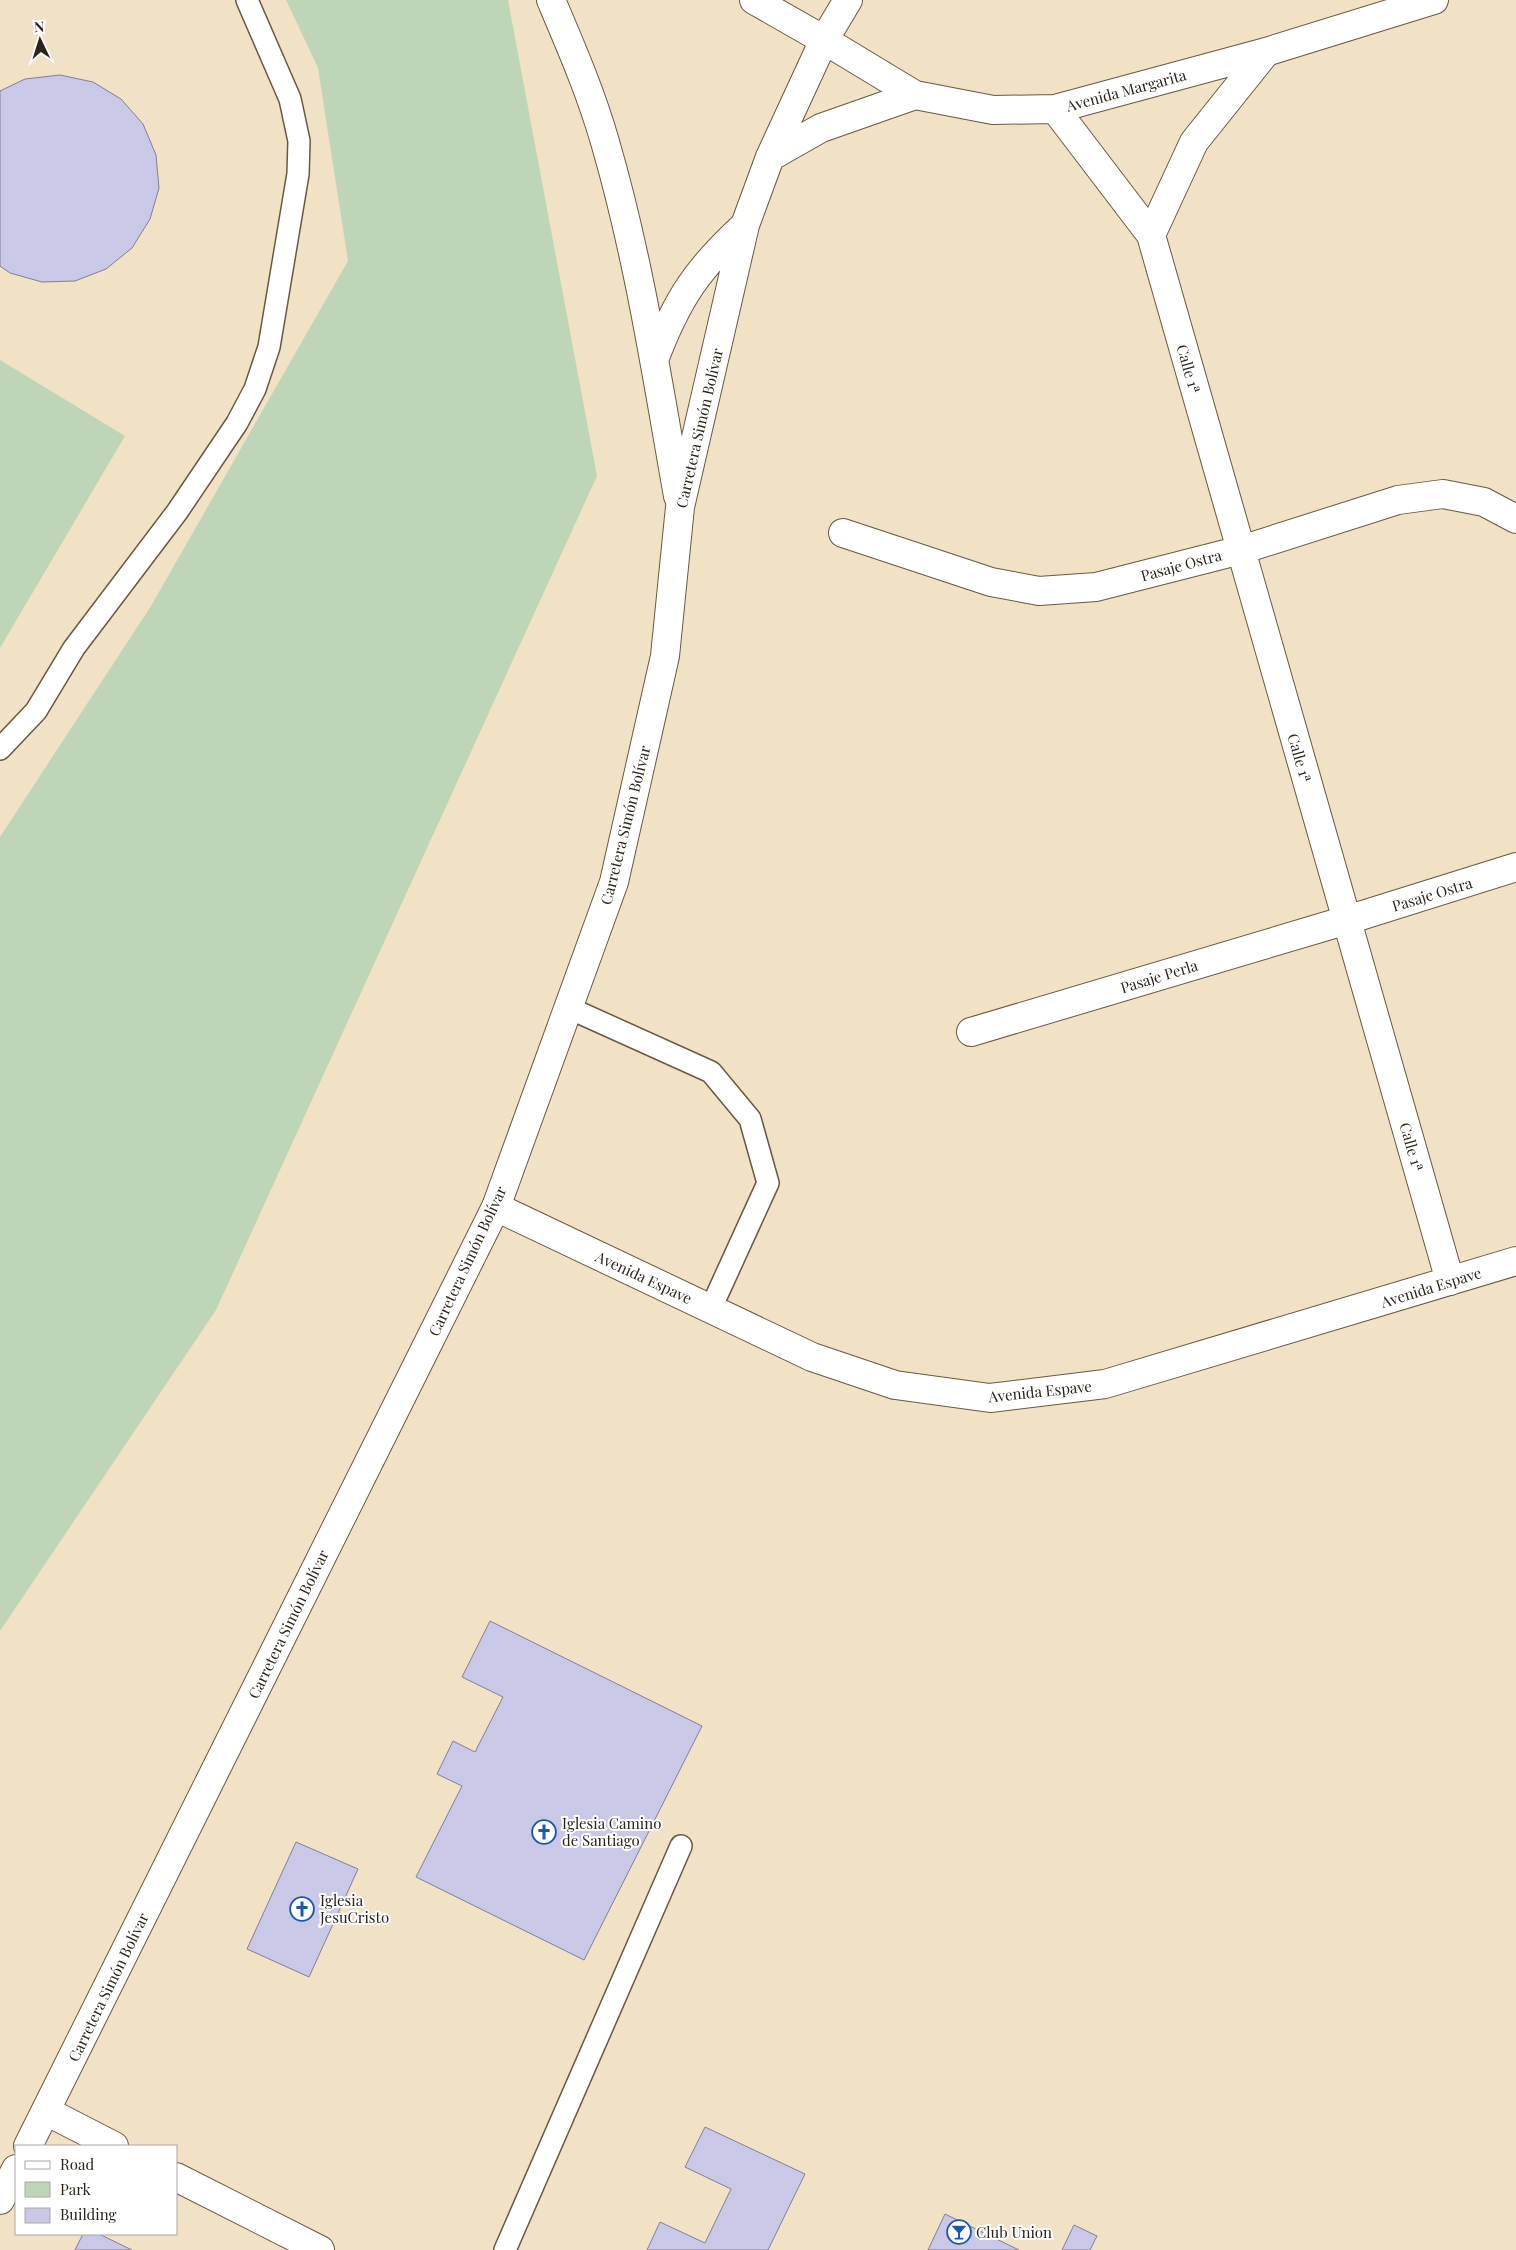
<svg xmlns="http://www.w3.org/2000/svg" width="1516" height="2250" viewBox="0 0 1516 2250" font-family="'Playfair Display',serif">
<rect width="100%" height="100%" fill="#f1e1c5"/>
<path fill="#bed6b7" d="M286,0H508L597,476L216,1310L0,1631V837L151,606L348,261L318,68Z
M0,360L125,436L0,648Z"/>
<path fill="#c9c9e7" stroke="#7f7f9b" d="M60,75L93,82L121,99L143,124L156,155L159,188L150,219L132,248L106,269L75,281L42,282L10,273L0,266V91L25,79Z
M490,1621L702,1726L584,1960L416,1877L462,1786L437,1774L453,1741L475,1752L503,1697L462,1677Z
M296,1842L358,1869L309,1977L247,1949Z
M705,2127L805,2174L768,2250H647L660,2222L705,2243L731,2189L685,2167Z
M945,2214L1019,2250H928Z
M1074,2225L1097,2236L1090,2250H1062Z
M83,2234H99L132,2250H75Z"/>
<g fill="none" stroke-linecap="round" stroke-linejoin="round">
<g stroke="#675940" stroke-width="24">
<path id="service" d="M0,749L36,711L74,648L177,512L237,423L255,389L269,347L298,174L299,141L290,99L247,0
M569,1008L711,1072L750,1119L768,1183L711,1308
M505,2250L681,1846"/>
</g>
<g stroke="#675940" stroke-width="30">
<path id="minor" d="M824,40L915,95L993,110L1055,109L1266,52L1434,0
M1055,109L1151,235L1450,1281
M1151,235L1194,142L1266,52
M843,533L991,582L1039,591L1096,587L1241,550L1398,500L1443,494L1484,502L1516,519
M971,1032L1347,920L1516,867
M496,1207L812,1357L895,1385L990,1398L1105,1384L1516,1261"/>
</g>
<g stroke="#675940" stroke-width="30">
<path id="tertiary" d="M46,2111L114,2146
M176,2177L320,2250"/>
</g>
<g stroke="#675940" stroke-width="30">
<path id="secondary" d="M551,0C571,47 591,93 605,142C639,258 657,378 678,496
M754,0L824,40
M770,157L821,128L915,95
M654,360C677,299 697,269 745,225
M28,2146L496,1207L614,882L665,656L680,507L745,225L770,157L824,40L848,0
M0,2200L16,2169"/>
</g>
<use href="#service" stroke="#fff" stroke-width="21"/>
<use href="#minor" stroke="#fff" stroke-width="28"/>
<use href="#tertiary" stroke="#fff" stroke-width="28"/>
<use href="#secondary" stroke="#fff" stroke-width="28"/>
</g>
<defs>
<g id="church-ring" transform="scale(1.25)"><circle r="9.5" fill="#fff" stroke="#1d57a9" stroke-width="1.5"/><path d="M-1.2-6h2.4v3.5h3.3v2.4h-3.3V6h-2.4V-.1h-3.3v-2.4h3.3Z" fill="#1d57a9"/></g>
<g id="bar-ring" transform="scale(1.25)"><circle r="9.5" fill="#fff" stroke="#1d57a9" stroke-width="1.5"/><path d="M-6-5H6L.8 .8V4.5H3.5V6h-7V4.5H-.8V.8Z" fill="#1d57a9"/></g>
</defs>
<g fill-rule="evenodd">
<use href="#church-ring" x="544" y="1832"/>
<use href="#church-ring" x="302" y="1909"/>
<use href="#bar-ring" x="959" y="2232"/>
</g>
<g text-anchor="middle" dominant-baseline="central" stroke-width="4" stroke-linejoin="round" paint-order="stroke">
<g font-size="15" fill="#292319" stroke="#fff">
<text transform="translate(1126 90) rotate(-15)">Avenida Margarita</text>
<text transform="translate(1189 369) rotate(74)">Calle 1ª</text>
<text transform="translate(699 428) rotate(-77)">Carretera Simón Bolívar</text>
<text transform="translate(1181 565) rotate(-15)">Pasaje Ostra</text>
<text transform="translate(1300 758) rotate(74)">Calle 1ª</text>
<text transform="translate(625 825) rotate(-76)">Carretera Simón Bolívar</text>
<text transform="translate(1432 894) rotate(-17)">Pasaje Ostra</text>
<text transform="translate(1159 976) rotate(-17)">Pasaje Perla</text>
<text transform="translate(1412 1147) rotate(74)">Calle 1ª</text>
<text transform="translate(467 1261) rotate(-65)">Carretera Simón Bolívar</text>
<text transform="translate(644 1277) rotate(25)">Avenida Espave</text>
<text transform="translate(1431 1287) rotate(-17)">Avenida Espave</text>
<text transform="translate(1040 1391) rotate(-6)">Avenida Espave</text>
<text transform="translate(288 1624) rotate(-64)">Carretera Simón Bolívar</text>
<text transform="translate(108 1987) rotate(-64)">Carretera Simón Bolívar</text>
</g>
<g font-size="15" fill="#292319" stroke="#fff" text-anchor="start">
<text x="562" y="1823">Iglesia Camino<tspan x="562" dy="17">de Santiago</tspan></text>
<text x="320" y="1900">Iglesia<tspan x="320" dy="17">JesuCristo</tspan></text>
<text x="976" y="2232">Club Union</text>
</g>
</g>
<rect x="15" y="2145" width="162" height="90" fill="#ffffff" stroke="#a9a7a3"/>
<rect x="25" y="2161" width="25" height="8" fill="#ffffff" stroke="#a9a7a3"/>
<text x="60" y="2170" font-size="15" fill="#292319">Road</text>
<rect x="25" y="2182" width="25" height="15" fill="#bed6b7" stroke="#a9a7a3"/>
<text x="60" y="2195" font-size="15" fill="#292319">Park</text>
<rect x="25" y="2208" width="25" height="15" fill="#c9c9e7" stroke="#a9a7a3"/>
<text x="60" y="2220" font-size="15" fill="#292319">Building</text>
<g transform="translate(40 40) rotate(356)" stroke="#ffffff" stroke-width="4" paint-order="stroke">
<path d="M0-4L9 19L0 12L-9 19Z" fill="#292319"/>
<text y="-8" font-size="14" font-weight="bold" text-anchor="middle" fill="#292319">N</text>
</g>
</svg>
